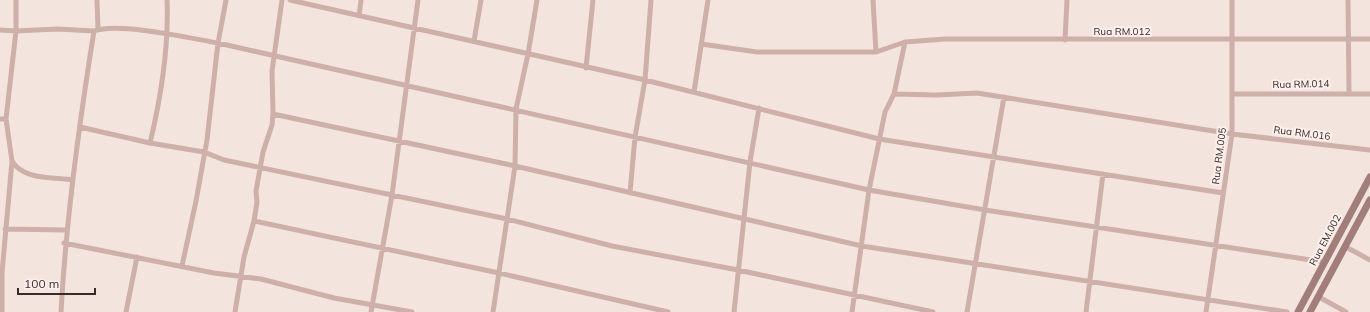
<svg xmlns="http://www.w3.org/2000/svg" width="1370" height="312" viewBox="0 0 1370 312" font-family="Mulish,sans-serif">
<rect width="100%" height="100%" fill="#f4e4de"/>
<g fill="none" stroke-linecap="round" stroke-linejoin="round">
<path stroke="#cdb0a9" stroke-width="5" d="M16,0V31L57,29L94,31C79,124 66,218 61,312
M97,0L98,30
M290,0L645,80L879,139L1223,193
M873,0L876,52
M1348,0L1349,93
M359,16L361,0
M0,30L16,31L6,119L12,161L2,273V312
M94,31C119,22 189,38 218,43L869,190L985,210L1324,262
M1065,40L1067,0
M474,41L481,0
M701,44L757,52H876L905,42L945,39H1370
M586,68L593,0
M694,92L708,0
M894,94L937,95L977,93L1232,134L1370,150
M1233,94H1370
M273,114L515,166L862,246L1287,312
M0,119H6
M80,127L150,143L204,152L224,160L507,219L612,246L738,270L933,312
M150,143C161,97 169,48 167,0
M12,161C23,180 53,177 73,180
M630,193L635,137L645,80L651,0
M254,221L499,273L668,312
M5,229L66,230
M64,243L214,273L261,279L334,298L412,312
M1346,247L1370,260
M182,266L196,201L207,140L218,43L226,0
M1319,297L1346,312
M126,312L137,257
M235,312L244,257L254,221L257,202L256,191L263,152L272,125L273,114L272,71L282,0
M371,312L392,195L418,0
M493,312L515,166L516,109L528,54L537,0
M734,312L750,162L759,108
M852,312L869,190L885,112L894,94L905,42
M967,312L1004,97
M1086,312L1103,174
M1206,312L1232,134V0"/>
<path stroke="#a17e7a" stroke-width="7" d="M1298,312L1370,177
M1310,312L1370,200"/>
</g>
<g text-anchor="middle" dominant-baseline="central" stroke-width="4" stroke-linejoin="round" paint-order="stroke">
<g font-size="10" fill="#3a2a29" stroke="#fbf0eb">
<text x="1122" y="31">Rua RM.012</text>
<text transform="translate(1301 84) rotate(-1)">Rua RM.014</text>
<text transform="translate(1302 133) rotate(7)">Rua RM.016</text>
<text transform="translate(1219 156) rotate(-83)">Rua RM.005</text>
<text transform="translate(1325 240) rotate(-62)">Rua EM.002</text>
</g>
</g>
<path d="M18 288v6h77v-6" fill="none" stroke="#3a2a29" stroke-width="2"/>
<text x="24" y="288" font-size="12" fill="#3a2a29" stroke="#fbf0eb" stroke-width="3" paint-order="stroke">100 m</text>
</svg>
